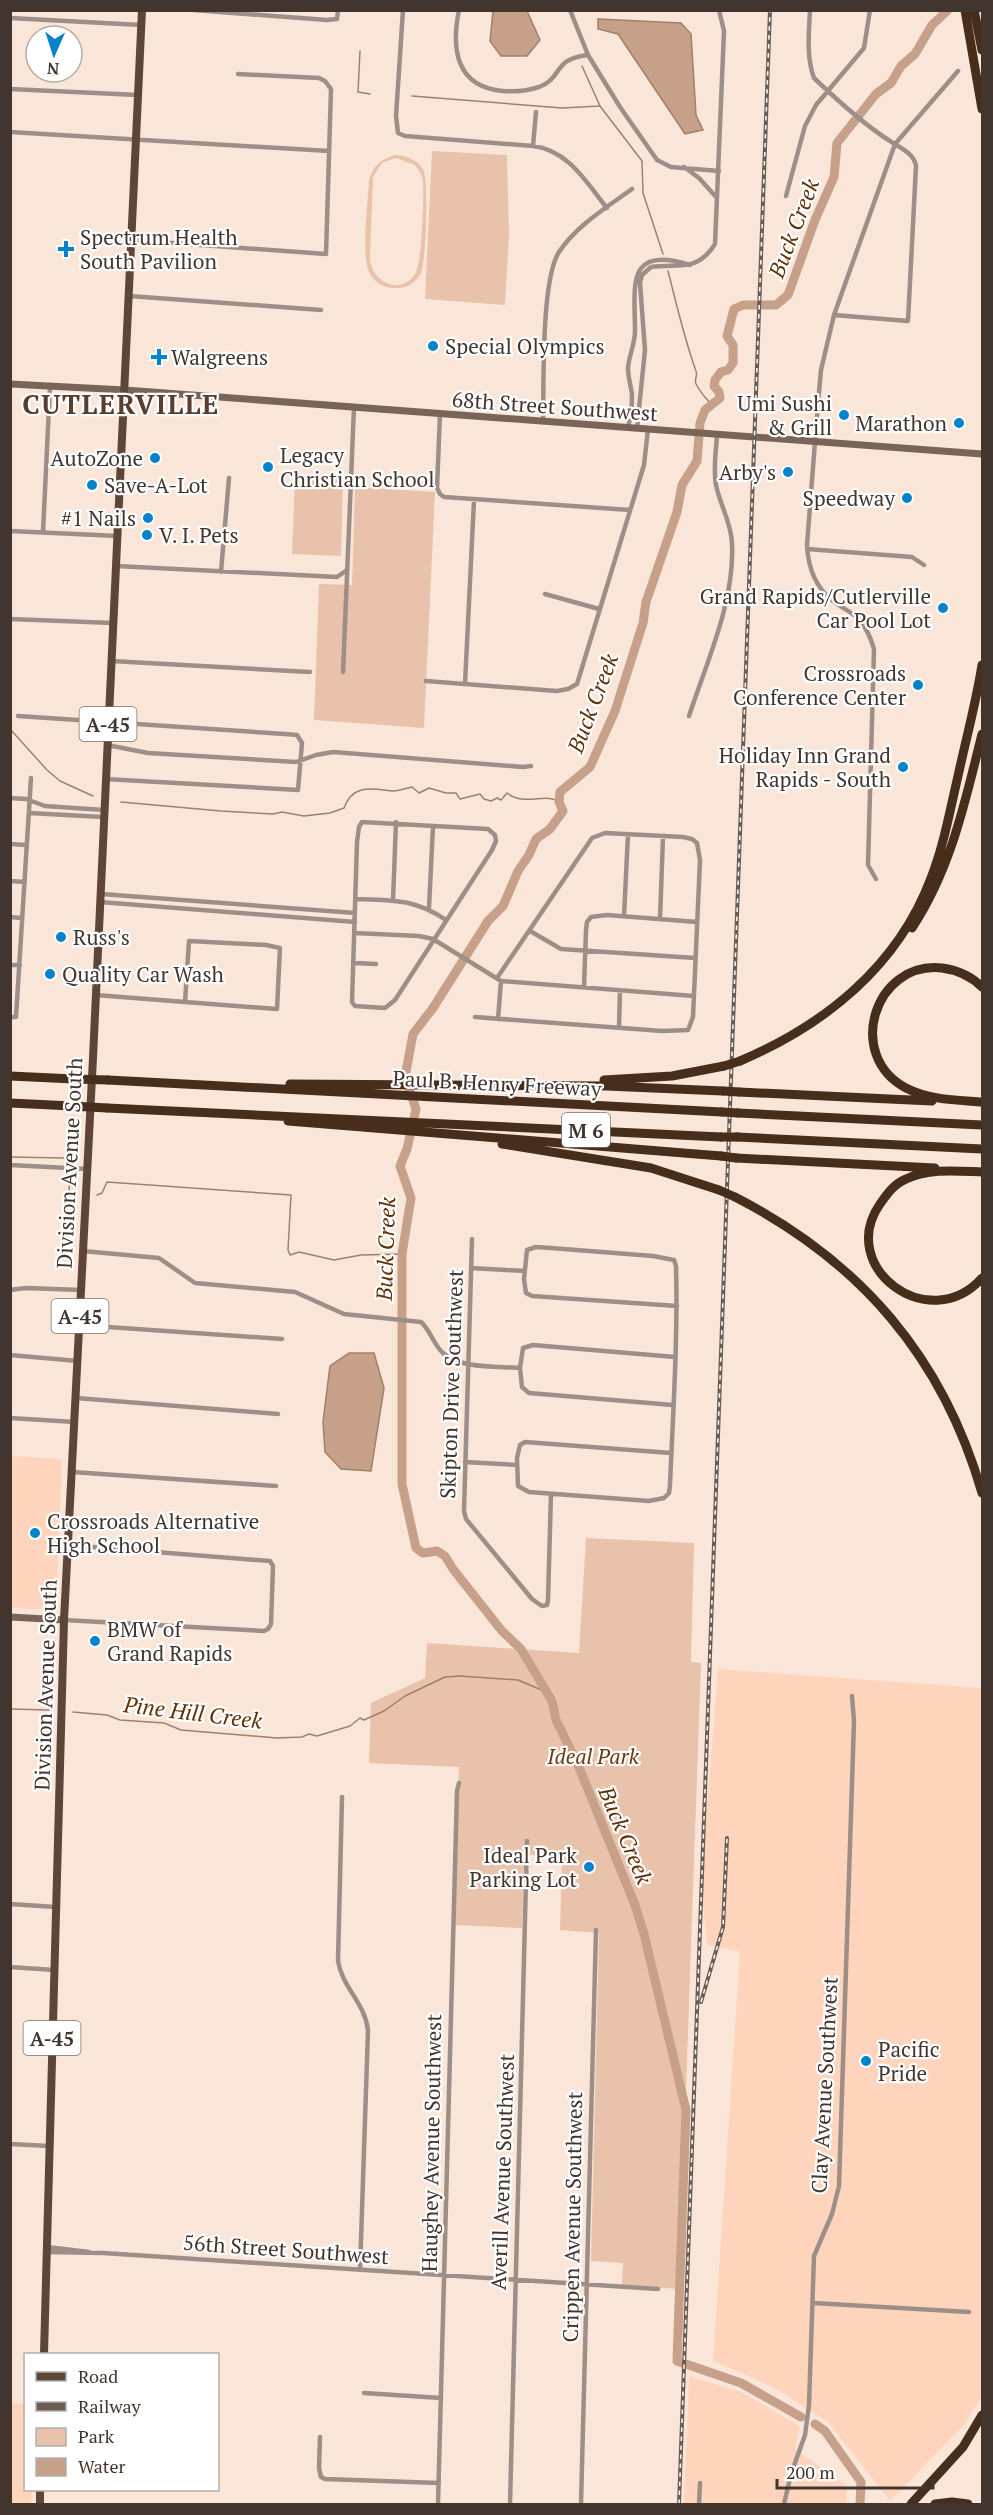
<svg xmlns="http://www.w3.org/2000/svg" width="993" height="2515" viewBox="0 0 993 2515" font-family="'PT Serif',serif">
<rect width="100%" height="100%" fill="#fae6d9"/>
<path fill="#fed5bc" d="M11,1456L62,1459L56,1610L11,1608Z
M718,1669L982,1688V2389L980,2401L962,2427L890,2501L828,2422L771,2386L713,2361L740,1952L707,1945L701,1885Z
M689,2376L741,2392L800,2426L795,2449L847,2486L846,2504H684Z
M10,2403L25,2404L26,2490H32L31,2504H11Z"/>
<path fill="#e8c2aa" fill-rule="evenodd" d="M432,151L507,155L509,236L505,305L425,299Z
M396,155C407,156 416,159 423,169C429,179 426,262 421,273C416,283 406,289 395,288C384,288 373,282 369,272C361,255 368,202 369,181C373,166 380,159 396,155ZM396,158L415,165C419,170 422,175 423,182C424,196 422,265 415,274C400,297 370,281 370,257L373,177L382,163Z
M295,477L343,480L341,556L292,554Z
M355,487L435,492L424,728L314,720L319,584L352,585Z
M586,1538L694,1543L691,1662L701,1663L679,2289L622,2285L623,2263L591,2261L599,1933L560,1930L562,1856L524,1855L522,1928L454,1925L459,1767L369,1763L371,1703L425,1678L427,1643L579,1653Z"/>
<path fill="#c6a088" stroke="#9e806d" stroke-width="1.5" d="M493,11H527L540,40L527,56H501L490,41Z
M598,19L681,23L691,34L696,115L703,130L685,134L618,34L598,29Z
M349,1353H374L384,1388L371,1471L341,1469L325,1452L323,1422L330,1366Z"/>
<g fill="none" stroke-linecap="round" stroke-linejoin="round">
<path stroke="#9e806d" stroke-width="1.5" d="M360,51L358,92L370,94
M582,66L600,106L642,161L643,193L663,254
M412,96L562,108L600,106
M668,271C677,306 684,338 696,371C698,376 694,379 696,384C700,392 705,397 710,403
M10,729L47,770L60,781L93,796
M121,802L221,811L273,814L282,812L304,816L330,813L344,808C353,783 373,789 393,791C399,791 406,788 412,787L419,793L429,788L446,793H456L460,799L480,794L484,799L491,801L497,798L501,800L507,793C524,807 547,792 559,802
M10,1157L64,1158
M70,1176L69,1192L73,1196
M97,1195L102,1193L107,1182L291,1195L288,1250L290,1255L299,1252L334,1260L361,1255L402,1254
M10,1709L49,1710
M73,1712L107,1715L120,1720L164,1723L181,1730L277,1738L302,1737L309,1734L317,1736L350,1726L360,1718L364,1720L384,1711L405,1696L445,1677L460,1676L518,1680L544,1691"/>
<path stroke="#c6a088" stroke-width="9" d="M801,2417L741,2383L677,2361L686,2110L644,1934L635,1905L578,1765L556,1720L552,1701L521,1649L502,1631L453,1569L445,1556L437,1551L423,1553L416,1548L402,1484V1254L411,1198L400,1166L407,1149L416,1109L405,1077L413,1034L433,1008L488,921L503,906L518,871L529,855L536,839L550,829L563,811L559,802L560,792L590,767L615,711L643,623L646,602L677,512L682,485L697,461L700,423L705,410L720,398L719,392L714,386L715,380L721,372L728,370L733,363V345L727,336L734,309L743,305H776L788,295L815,220L834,177L837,143L876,94L891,83L901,66L915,54L932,25L948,10
M815,2424L825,2431L861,2482L860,2504"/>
<path stroke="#9d8f87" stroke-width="4.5" d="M193,10L327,20L337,19L338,10
M403,10L396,116L398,133L405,136L533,146C568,150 586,182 607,208
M459,10C451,49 456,87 503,91C515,92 527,91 539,87C564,77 552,59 588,55
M570,10L588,55L620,107L657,160L671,167L719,171
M810,10C809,33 806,56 814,78C837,100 863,124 890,141C900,148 914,153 916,166L908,321L834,315
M10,18L141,25
M10,89L138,95
M10,132L329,151
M533,146L536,112
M684,167L699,178L717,198
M786,196L805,126L816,105L864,48L870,10
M131,240L326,254L331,89L325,81L319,78L238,74
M129,296L321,310
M440,414L437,488L440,494L444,497L630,510
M543,421C544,384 541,280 559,252C576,226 607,207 632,189
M628,427C631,417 632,406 632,395C631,386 628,377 628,368C629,355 635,344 635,331C635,287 625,244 690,265
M637,428L645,350L640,283L642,275L651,267C677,263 697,273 715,244L724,31L719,10
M10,531L118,536
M43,532L50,386
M807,549L912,557L924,565
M116,566L337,577L347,570
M221,572L229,478
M545,594L599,609
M10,619L113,623
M111,661L310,672
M343,672L354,407
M426,681L557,691L568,689L577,684L644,465L648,429
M465,684L474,500
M18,716L285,734L297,735L302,743L298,790L105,779
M689,716C707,661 735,601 732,543C731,522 720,505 716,485C713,469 716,452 717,435
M107,745L148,753L296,762L316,755L333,752L523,767L531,766
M10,798L26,799L45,806L104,810
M29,813L103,817
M362,822L488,829L495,835L496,841L492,850L395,1000L385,1008L355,1006L352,1002L357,842L359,827Z
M10,844L26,845
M876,879L868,865L874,649C871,639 867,629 860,620C852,612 842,608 833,601C815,587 808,567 807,545L818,403L821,370L834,315L895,144L958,71
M10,881L25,882
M101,894L355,913
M356,899C392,900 415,899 446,920
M393,900L396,822
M100,902L355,922
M429,908L433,826
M624,916L628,834
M10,917L22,918
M660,919L663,837
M530,931L561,949L695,958
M355,933L419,936L433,939L501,981L694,996
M189,941L266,945L280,948L277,1009L185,1002Z
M354,963L376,964
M10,965H20
M584,987L586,930L587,922L591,917L607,915L697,922
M96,995L185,1002
M10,1017H16L31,778
M475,1017L662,1031L688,1030L693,1017L700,860L697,843L692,839L683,837L605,833L592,838L497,978
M498,1019L501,981
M619,1028L620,990
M10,1165L87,1169
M472,1239L464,1511L466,1519L532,1599L542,1606L547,1605L548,1600L551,1494
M83,1251L159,1258L195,1283L295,1292L344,1314L421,1322C431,1331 433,1344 443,1353C460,1369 498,1366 520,1368
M471,1268L525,1271
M10,1290L26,1288L81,1290
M79,1325L282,1339
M10,1355L78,1361
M76,1398L278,1414
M673,1405L529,1393L522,1387L520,1368L523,1348L533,1345L675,1357
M10,1418L75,1422
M671,1453L525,1442L520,1445L517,1458L518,1486L529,1492L649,1501L664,1498L669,1493L670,1485C673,1412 678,1339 676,1266L674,1260L653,1256L551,1248L536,1247L527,1250L524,1279L526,1293L532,1296L677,1306
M465,1462L517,1465
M72,1472L276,1486
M64,1620L264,1631L268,1629L271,1624L273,1566L270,1561L68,1545
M342,1797L338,1961C342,1987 365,2003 368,2030L360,2270
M10,1904L56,1907
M10,1967L54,1970
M10,2144L49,2146
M47,2247L89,2252
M47,2252L103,2253L658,2289
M813,2303L969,2312
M364,2393L441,2398
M320,2437L319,2468L321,2477L325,2479L439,2483
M438,2504L457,1791L459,1783
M510,2504L527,1841
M581,2504L596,1930
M699,2504L700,2483
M784,2504L791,2474L805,2435L809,2405L814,2256L832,2214L839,2186L854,1721L852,1696"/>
<path stroke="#786458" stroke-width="7" d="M10,384L125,390L982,454
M10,1617L64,1620"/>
<path stroke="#5d4637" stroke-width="8" d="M44,2354L64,1620L93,1058L142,10
M40,2504V2490"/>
<path stroke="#462d1c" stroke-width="9" d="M965,10L982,109
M974,10L982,50
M912,928C951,869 965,802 982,734
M982,987C971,976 957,970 942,968C874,961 845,1056 906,1088C929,1100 957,1100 982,1102
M740,1061C825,1025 898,966 931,878C944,845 950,810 958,776C966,739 976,703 982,665
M10,1076L74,1079
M108,1080L722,1112
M604,1080L672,1076L724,1066
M290,1084L606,1086L723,1091
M739,1092L932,1101
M10,1103L72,1106
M107,1108L721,1137
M738,1113L982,1125
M288,1121L721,1156
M737,1137L982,1149
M502,1144L651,1168L719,1190
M736,1158L935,1168
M982,1172C957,1171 929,1168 906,1179C894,1184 887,1194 880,1204C836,1267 929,1337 982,1278
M735,1197C860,1261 943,1357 982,1493
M911,2504L963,2447L982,2415
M935,2504L952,2502L968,2504"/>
<g stroke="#6b5c53" stroke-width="4">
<path id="rail" d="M701,2002L723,1927L727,1838
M679,2504L770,10"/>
</g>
<use href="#rail" stroke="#fff" stroke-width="1.5" stroke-dasharray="4.5" stroke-linecap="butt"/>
<path stroke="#462d1c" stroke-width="9" d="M724,1066L740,1061
M74,1079L108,1080
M723,1091L739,1092
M72,1106L107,1108
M722,1112L738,1113
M721,1137H737
M721,1156L736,1158
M719,1190L735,1197"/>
</g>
<g fill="#0383cb" stroke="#fff" stroke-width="2">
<path d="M63 240h6v6h6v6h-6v6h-6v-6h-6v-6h6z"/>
<circle cx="433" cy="346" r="6"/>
<path d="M156 348h6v6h6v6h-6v6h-6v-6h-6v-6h6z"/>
<circle cx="844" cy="415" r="6"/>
<circle cx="959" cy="423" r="6"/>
<circle cx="155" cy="458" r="6"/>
<circle cx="268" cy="467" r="6"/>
<circle cx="788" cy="472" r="6"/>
<circle cx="92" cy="485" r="6"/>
<circle cx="907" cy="498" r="6"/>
<circle cx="148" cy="518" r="6"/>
<circle cx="147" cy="535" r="6"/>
<circle cx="943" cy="608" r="6"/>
<circle cx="918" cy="685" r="6"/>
<circle cx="903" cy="767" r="6"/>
<circle cx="61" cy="937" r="6"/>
<circle cx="50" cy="974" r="6"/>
<circle cx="35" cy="1533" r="6"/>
<circle cx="95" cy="1641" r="6"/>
<circle cx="589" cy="1867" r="6"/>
<circle cx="866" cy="2061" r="6"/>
</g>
<g text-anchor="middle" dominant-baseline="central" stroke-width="4.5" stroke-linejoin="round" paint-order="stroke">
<g fill="#fff" stroke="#7b726c" stroke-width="1.5">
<rect x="79.5" y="707" width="57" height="34" rx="4.5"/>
<rect x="562" y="1113" width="48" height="34" rx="4.5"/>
<rect x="51.5" y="1299" width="57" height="34" rx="4.5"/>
<rect x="23.5" y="2021" width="57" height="34" rx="4.5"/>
</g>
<g font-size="20" font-weight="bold" fill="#42352d">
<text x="108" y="724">A-45</text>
<text x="586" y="1130">M 6</text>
<text x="80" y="1316">A-45</text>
<text x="52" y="2038">A-45</text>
</g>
<g font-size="21" fill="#42352d" stroke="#fff" text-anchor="start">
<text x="80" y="237">Spectrum Health<tspan x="80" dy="24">South Pavilion</tspan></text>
<text x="445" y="346">Special Olympics</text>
<text x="171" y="357">Walgreens</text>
<text x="832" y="403" text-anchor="end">Umi Sushi<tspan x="832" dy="24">&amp; Grill</tspan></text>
<text x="947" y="423" text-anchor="end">Marathon</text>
<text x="280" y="455">Legacy<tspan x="280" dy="24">Christian School</tspan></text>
<text x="143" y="458" text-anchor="end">AutoZone</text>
<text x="776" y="472" text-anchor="end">Arby's</text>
<text x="104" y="485">Save-A-Lot</text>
<text x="895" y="498" text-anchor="end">Speedway</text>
<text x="136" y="518" text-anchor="end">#1 Nails</text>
<text x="159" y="535">V. I. Pets</text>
<text x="931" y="596" text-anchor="end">Grand Rapids/Cutlerville<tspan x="931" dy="24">Car Pool Lot</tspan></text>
<text x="906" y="673" text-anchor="end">Crossroads<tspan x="906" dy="24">Conference Center</tspan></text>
<text x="891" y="755" text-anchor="end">Holiday Inn Grand<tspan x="891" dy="24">Rapids - South</tspan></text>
<text x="73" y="937">Russ's</text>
<text x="62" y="974">Quality Car Wash</text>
<text x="47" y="1521">Crossroads Alternative<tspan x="47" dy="24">High School</tspan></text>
<text x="107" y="1629">BMW of<tspan x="107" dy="24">Grand Rapids</tspan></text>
<text x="577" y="1855" text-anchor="end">Ideal Park<tspan x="577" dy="24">Parking Lot</tspan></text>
<text x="878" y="2049">Pacific<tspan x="878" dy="24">Pride</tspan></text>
</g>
<g font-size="21" fill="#42352d" stroke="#fff">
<text transform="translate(555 406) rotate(4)">68th Street Southwest</text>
<text transform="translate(497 1083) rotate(3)">Paul B. Henry Freeway</text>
<text transform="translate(69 1163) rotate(-87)">Division Avenue South</text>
<text transform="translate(451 1384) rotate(-88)">Skipton Drive Southwest</text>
<text transform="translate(45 1685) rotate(-88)">Division Avenue South</text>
<text transform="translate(824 2085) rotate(-87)">Clay Avenue Southwest</text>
<text transform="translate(431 2143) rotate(-89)">Haughey Avenue Southwest</text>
<text transform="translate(502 2172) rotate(-88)">Averill Avenue Southwest</text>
<text transform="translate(572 2217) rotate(-89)">Crippen Avenue Southwest</text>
<text transform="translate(286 2249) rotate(4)">56th Street Southwest</text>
</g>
<g font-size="21" font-style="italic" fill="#6a3811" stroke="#fff">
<text x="593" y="1756">Ideal Park</text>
</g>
<g font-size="22" font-style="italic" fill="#613107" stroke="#fff">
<text transform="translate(793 228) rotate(-69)">Buck Creek</text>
<text transform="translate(592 703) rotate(-69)">Buck Creek</text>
<text transform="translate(385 1249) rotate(-88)">Buck Creek</text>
<text transform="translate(193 1712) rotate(7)">Pine Hill Creek</text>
<text transform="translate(626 1835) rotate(67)">Buck Creek</text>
</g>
<g font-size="27" font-weight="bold" letter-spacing="1.5" fill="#593e2d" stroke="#fff">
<text x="121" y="404">CUTLERVILLE</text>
</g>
</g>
<rect width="993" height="2515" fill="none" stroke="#42352d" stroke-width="24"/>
<rect x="24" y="2353" width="195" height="138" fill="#ffffff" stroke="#b3aeab" stroke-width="1.5"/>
<rect x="36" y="2372" width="30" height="9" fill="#5d4637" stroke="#b3aeab" stroke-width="1.5"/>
<text x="78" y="2383" font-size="18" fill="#42352d">Road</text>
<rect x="36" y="2402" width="30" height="9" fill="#6b5c53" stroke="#b3aeab" stroke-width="1.5"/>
<text x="78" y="2413" font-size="18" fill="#42352d">Railway</text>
<rect x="36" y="2428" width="30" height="18" fill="#e8c2aa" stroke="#b3aeab" stroke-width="1.5"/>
<text x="78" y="2443" font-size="18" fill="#42352d">Park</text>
<rect x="36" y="2458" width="30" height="18" fill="#c6a088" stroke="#b3aeab" stroke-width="1.5"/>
<text x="78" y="2473" font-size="18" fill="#42352d">Water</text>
<g transform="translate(54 54) rotate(183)"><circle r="28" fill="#ffffff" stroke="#b3aeab" stroke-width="1.5"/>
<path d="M0-4.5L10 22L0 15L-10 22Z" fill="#0383cb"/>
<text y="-9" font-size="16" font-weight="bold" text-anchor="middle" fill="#42352d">N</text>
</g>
<path d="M777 2479v9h156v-9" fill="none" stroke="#42352d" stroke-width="3"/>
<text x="786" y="2479" font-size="18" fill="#42352d" stroke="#ffffff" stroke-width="4.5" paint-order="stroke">200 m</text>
</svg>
